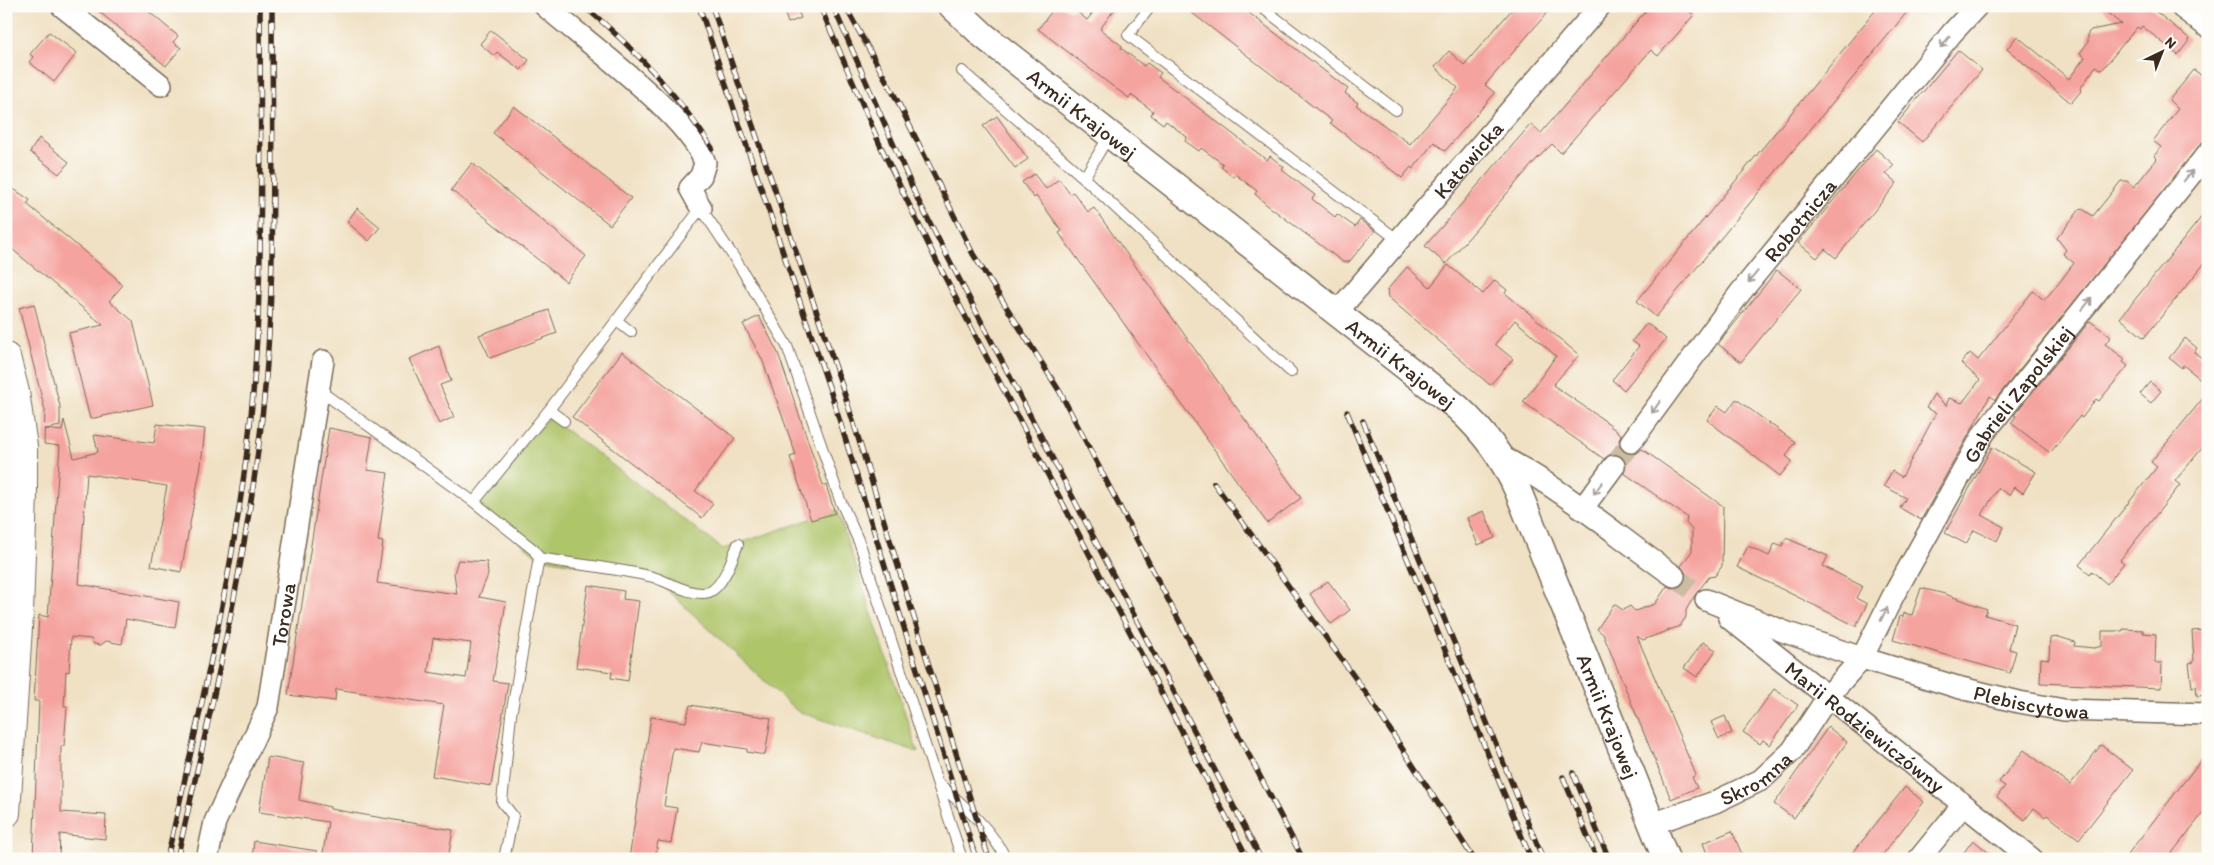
<svg xmlns="http://www.w3.org/2000/svg" width="2214" height="865" viewBox="0 0 2214 865" font-family="Itim,sans-serif">
<rect width="100%" height="100%" fill="#fdfcf7"/>
<filter id="ink" filterUnits="userSpaceOnUse"><feTurbulence type="fractalNoise" baseFrequency=".02" numOctaves="2"/><feDisplacementMap in="SourceGraphic" scale="10" xChannelSelector="R" yChannelSelector="G"/><feConvolveMatrix kernelMatrix="1 2 1 2 8 2 1 2 1" color-interpolation-filters="sRGB"/></filter>
<filter id="wash" filterUnits="userSpaceOnUse"><feTurbulence type="fractalNoise" baseFrequency=".0096" numOctaves="4" result="noise"/><feDisplacementMap in="SourceGraphic" scale="20" xChannelSelector="R" yChannelSelector="G"/><feGaussianBlur stdDeviation="1.12" result="paint"/><feColorMatrix in="noise" values="0 0 0 0 0 0 0 0 0 0 0 0 0 0 0 0 0 1.4 0 .05"/><feComposite in="paint" operator="in"/></filter>
<g filter="url(#wash)">
<rect width="100%" height="100%" fill="#f0e1c4"/>
<path fill="#afc56a" stroke="#757844" d="M549,417L723,549L837,510L918,752L797,711L653,577L539,558L474,502Z"/>
<g id="blocks">
<path fill="#f5a39f" fill-rule="evenodd" d="M92,6H142L178,36L173,42L181,48L166,66Z
M782,6H796L801,18L788,23Z
M1056,6H1062L1069,11L1074,9L1087,20L1098,6H1117L1100,29L1122,46L1121,48L1144,66L1147,63L1161,73L1158,77L1267,160L1270,156L1284,167L1282,170L1315,195L1312,199L1335,217L1337,214L1355,227L1360,220L1375,231L1349,262H1343L1267,205L1255,194L1257,191L1235,174L1233,177L1221,167L1223,164L1201,148L1199,151L1185,141L1187,137L1166,121L1163,124L1151,115L1153,111L1131,95L1129,98L1115,88L1038,29Z
M1183,6H1240L1348,89L1345,93L1358,103L1356,105L1410,144L1458,88L1435,67L1449,51L1464,65L1515,6H1553L1485,85L1495,93L1445,151L1434,142L1413,169L1411,167L1402,178L1330,123L1332,121Z
M1650,6H1682L1694,15L1658,56L1651,50L1561,153L1552,144L1535,161L1446,264L1425,246L1531,124L1541,133Z
M1879,6H1912L1656,317L1637,301Z
M2099,6H2149L2190,39L2178,55L2142,26L2140,29L2137,27L2102,70L2096,66L2080,89L2082,90L2071,103L2007,49L2017,36L2069,79L2085,57L2080,53L2088,42V33L2091,30L2121,24Z
M491,30L529,60L521,70L497,52L494,56L480,44Z
M49,32L77,53L54,82L29,62L33,57L30,54Z
M1958,50L1982,70L1922,142L1898,122Z
M2194,70L2208,80V135L1995,400L1990,396L1921,520L1900,508L1906,498L1884,486L1892,471L1902,477L1936,413L1926,408L1934,394L1946,406L1949,398L1962,403L1980,380L1961,363L1970,353L1978,360L2033,291L2044,300L2059,283L2074,263L2063,254L2066,250L2057,238L2081,208L2093,216L2121,181H2127L2134,187L2157,159L2154,156L2161,147L2153,141L2178,109L2169,100Z
M514,106L631,198L610,225L493,133Z
M997,116L1028,159L1015,168L983,126Z
M39,138L69,162L59,174L30,152Z
M1876,149L1894,165L1886,174L1897,183L1836,258L1825,249L1817,258L1798,243Z
M472,163L586,256L566,282L451,190Z
M1034,174L1046,189L1059,179L1070,194L1073,192L1088,212L1094,208L1301,498L1267,523L1059,233L1062,231L1036,196L1034,198L1022,182Z
M6,184L30,200L27,204L115,277L122,286L109,301L133,321L153,405L90,419L69,333L103,325L6,244Z
M357,208L380,227L369,241L347,222Z
M2208,209V259L2144,338L2120,318Z
M1448,265L1483,294L1495,280L1507,290L1505,293L1579,355L1553,385L1611,425L1610,426L1621,434L1619,441L1623,452L1636,454L1642,449L1723,506L1722,566L1715,576L1709,577L1695,595L1686,610V617L1680,626L1643,640L1637,636L1696,775L1692,777L1697,788L1671,799L1603,634L1597,629L1614,604L1623,610L1630,606L1635,611L1655,604L1667,586L1673,588L1684,584L1686,577L1681,566L1692,551V530L1686,523L1687,517L1624,473L1626,462L1621,456L1610,454L1604,459L1523,402L1556,356L1515,320L1495,344L1513,359L1490,385L1388,297L1387,290L1407,267L1430,287Z
M1777,270L1801,289L1741,362L1718,344Z
M34,304L60,406V426L46,429L62,431L64,420L74,458L98,452L94,435L154,443L157,424L205,429L201,465L181,572L151,566L167,486L87,474L79,584L179,602L175,628L126,619L122,644L106,641L101,645L94,644L91,639L71,637L69,672L66,671L64,706H67L64,746H61V812L106,815L105,839L60,834L59,859H33L39,701H34L39,615L48,617L60,446L44,444L45,410L19,308Z
M549,310L557,333L490,358L479,335Z
M759,316L778,353L823,485H826L835,513L811,520L790,457L796,455L762,359L743,324Z
M2090,321L2111,337L2105,344L2125,359L2123,362L2128,366L2099,401L2096,399L2082,418L2080,416L2050,453L2011,423L2016,416L2014,415Z
M1647,323L1666,339L1624,390L1612,380L1639,346L1632,341Z
M2185,338L2197,348L2194,352L2208,363V385L2183,365L2182,368L2169,358Z
M439,346L451,381L440,385L454,417L439,424L409,359Z
M622,352L735,438L695,491L713,504L702,518L572,417Z
M2150,382L2161,391L2151,403L2140,394Z
M2208,392V441L2175,481L2180,485L2120,560L2124,563L2107,584L2092,571L2090,574L2079,565L2157,467L2151,462Z
M1736,399L1795,442L1786,456L1792,461L1780,476L1707,420L1718,406L1727,412Z
M329,428L372,437L367,470L388,473L378,541L383,542L377,583L457,594L454,573L458,560L487,562L488,575L479,597L506,602L493,681L508,683L491,786L432,776L444,705L336,689L335,701L288,695ZM433,638L471,643L466,678L428,672Z
M1992,447L2036,472L2023,493L2014,487L2009,495L1998,488L1982,515L2004,527L1997,541L1974,530L1966,544L1945,533Z
M1484,511L1495,538L1478,545L1467,518Z
M1786,538L1828,556L1823,566L1862,586L1856,598L1867,604L1856,626L1737,567L1748,546L1769,556L1775,543L1782,546Z
M1328,581L1350,610L1331,624L1310,594Z
M588,585L624,591L623,599L639,601L628,681L611,678L612,672L576,667Z
M1921,588L1945,594L1987,609L1985,615L2015,624L2009,649L2016,651L2010,673L1893,640L1900,616L1903,617L1904,613L1912,615Z
M2123,629L2143,630V633L2156,634L2155,663H2162L2161,688L2040,683L2041,658L2049,659L2050,638L2059,637L2075,642L2074,646L2094,648L2102,646V631H2123Z
M2205,630L2208,638V695L2197,696L2196,686L2192,687L2189,663L2194,662L2192,631Z
M1703,642L1716,650L1697,677L1684,668Z
M1774,689L1798,705L1770,745L1763,740L1760,744L1743,732Z
M690,705L771,718L765,755L747,752V749L702,742L699,752L673,748L664,806L677,808L671,843L658,841L655,859H629L651,717L686,722Z
M1725,716L1732,733L1719,739L1711,722Z
M1828,727L1847,742L1794,818L1774,804Z
M2101,745L2133,770L2079,839L2047,815L2045,817L2034,808L2025,820L1997,797L2005,786L1999,782L2024,750L2070,785Z
M2208,751V807L2175,849L2168,859H2124Z
M268,757L304,763L299,800L330,807V809L453,830L448,859H322L328,822L259,812Z
M1905,787L1924,802L1879,859H1848Z
M1732,831L1744,859H1709L1703,843Z
M1973,840L1997,859H1959Z
M254,841L317,851V859H252Z"/>
</g>
</g>
<g filter="url(#ink)">
<use href="#blocks" fill-opacity="0" stroke="#7a6a58" stroke-width="1"/>
<g fill="none" stroke-linecap="round" stroke-linejoin="round">
<path stroke="#ccbca3" stroke-width="21" stroke-dasharray="21 11" stroke-linecap="butt" d="M1614,466L1631,442
M1674,576L1698,594"/>
<g stroke="#7a6a58" stroke-width="12">
<path id="service" d="M1151,6L1128,35L1398,240
M1260,6L1396,110
M962,71L1084,178L1110,134
M1084,178L1291,372
M616,320L631,332
M319,390L474,502L534,550L539,558L511,715L502,802L513,816L504,859
M549,410L564,421
M474,502L549,410L701,208L739,265L787,346L840,500L860,544L962,859
M539,558C577,565 617,568 653,577C669,582 692,597 709,592C723,587 733,557 738,544
M938,783C963,805 991,828 1006,859"/>
</g>
<g stroke="#7a6a58" stroke-width="24">
<g id="minor">
<path d="M62,6L161,85"/>
<path d="M545,6C584,40 690,117 705,163L701,176L690,188L701,208"/>
<path id="s1" d="M1337,312L1600,6"/>
<path id="s2" d="M1631,442L1740,293L1952,33L1977,6"/>
<path d="M1502,457C1563,489 1617,536 1674,576"/>
<path d="M1582,509L1614,466"/>
<path id="s3" d="M1706,600L1785,632L1862,658L1957,687L2019,702L2064,710L2208,714"/>
<path id="s4" d="M1729,618L2032,859"/>
<path id="s5" d="M1652,824L1715,802L1761,780L1792,751L1829,695L1862,658L1893,596L1984,433L2208,153"/>
<path id="s6" d="M207,859L215,822L268,707L323,361"/>
<path d="M1919,859L1963,805"/>
</g>
</g>
<g stroke="#7a6a58" stroke-width="29">
<g id="tertiary">
<path id="s7" d="M952,6L984,36L1457,407C1484,432 1503,457 1518,491L1666,859"/>
<path d="M2184,6L2208,24"/>
</g>
</g>
<g stroke="#7a6a58" stroke-width="30">
<path id="secondary" d="M6,357L15,392L23,447V494L19,612L6,813"/>
</g>
<use href="#service" stroke="#fff" stroke-width="10"/>
<use href="#minor" stroke="#fff" stroke-width="21"/>
<use href="#tertiary" stroke="#fff" stroke-width="26"/>
<use href="#secondary" stroke="#fff" stroke-width="28"/>
<g stroke="#3b2a1e" stroke-width="5.5">
<path id="rail" d="M584,6C634,48 677,93 712,148
M699,6L831,393L976,859
M712,6L843,389L989,859
M820,6L880,145L936,260L1248,859
M833,6L917,198L1261,859
M845,6L897,100L973,254L1060,392L1303,859
M1347,412L1531,859
M1363,421L1543,859
M1214,483L1366,693L1474,859
M1573,773L1609,859
M1563,777L1597,859
M167,859C198,718 233,578 249,434C265,293 260,149 260,6
M177,859C211,709 247,561 263,408C277,275 272,140 272,6"/>
</g>
<use href="#rail" stroke="#fdfcf7" stroke-width="4" stroke-dasharray="11" stroke-linecap="butt"/>
</g>
<defs><path id="oneway-shaft" d="M-6 0H5M1.5-3L5.5 0L1.5 3" fill="none" stroke-width="1.6" stroke-linecap="round" stroke-linejoin="round" transform="scale(1.25)"/></defs>
<g stroke="#a79f9a">
<use href="#oneway-shaft" transform="translate(1945 42) rotate(129)"/>
<use href="#oneway-shaft" transform="translate(2188 176) rotate(-51)"/>
<use href="#oneway-shaft" transform="translate(1753 277) rotate(129)"/>
<use href="#oneway-shaft" transform="translate(2087 304) rotate(-51)"/>
<use href="#oneway-shaft" transform="translate(1656 407) rotate(125)"/>
<use href="#oneway-shaft" transform="translate(1598 488) rotate(127)"/>
<use href="#oneway-shaft" transform="translate(1884 614) rotate(-63)"/>
</g>
</g>
<g text-anchor="middle" dominant-baseline="central" stroke-width="4.5" stroke-linejoin="round" paint-order="stroke">
<g font-size="21" fill="#3b2a1e" stroke="#fdfcf7">
<text stroke="none"><textPath href="#s7" startOffset="169">Armii Krajowej</textPath></text>
<text stroke="none"><textPath href="#s1" startOffset="201">Katowicka</textPath></text>
<text stroke="none"><textPath href="#s2" startOffset="279">Robotnicza</textPath></text>
<text stroke="none"><textPath href="#s7" startOffset="574">Armii Krajowej</textPath></text>
<text stroke="none"><textPath href="#s5" startOffset="584">Gabrieli Zapolskiej</textPath></text>
<text stroke="none"><textPath href="#s6" startOffset="258">Torowa</textPath></text>
<text stroke="none"><textPath href="#s3" startOffset="342">Plebiscytowa</textPath></text>
<text stroke="none"><textPath href="#s7" startOffset="992">Armii Krajowej</textPath></text>
<text stroke="none"><textPath href="#s4" startOffset="174">Marii Rodziewiczówny</textPath></text>
<text stroke="none"><textPath href="#s5" startOffset="114">Skromna</textPath></text>
</g>
</g>
<rect width="2214" height="865" fill="none" stroke="#fdfcf7" stroke-width="25"/>
<g transform="translate(2162 52) rotate(43)" stroke="#fdfcf7" stroke-width="4" paint-order="stroke">
<path d="M0-4L9 19L0 12L-9 19Z" fill="#3b2a1e"/>
<text y="-8" font-size="14" font-weight="bold" text-anchor="middle" fill="#3b2a1e">N</text>
</g>
</svg>
